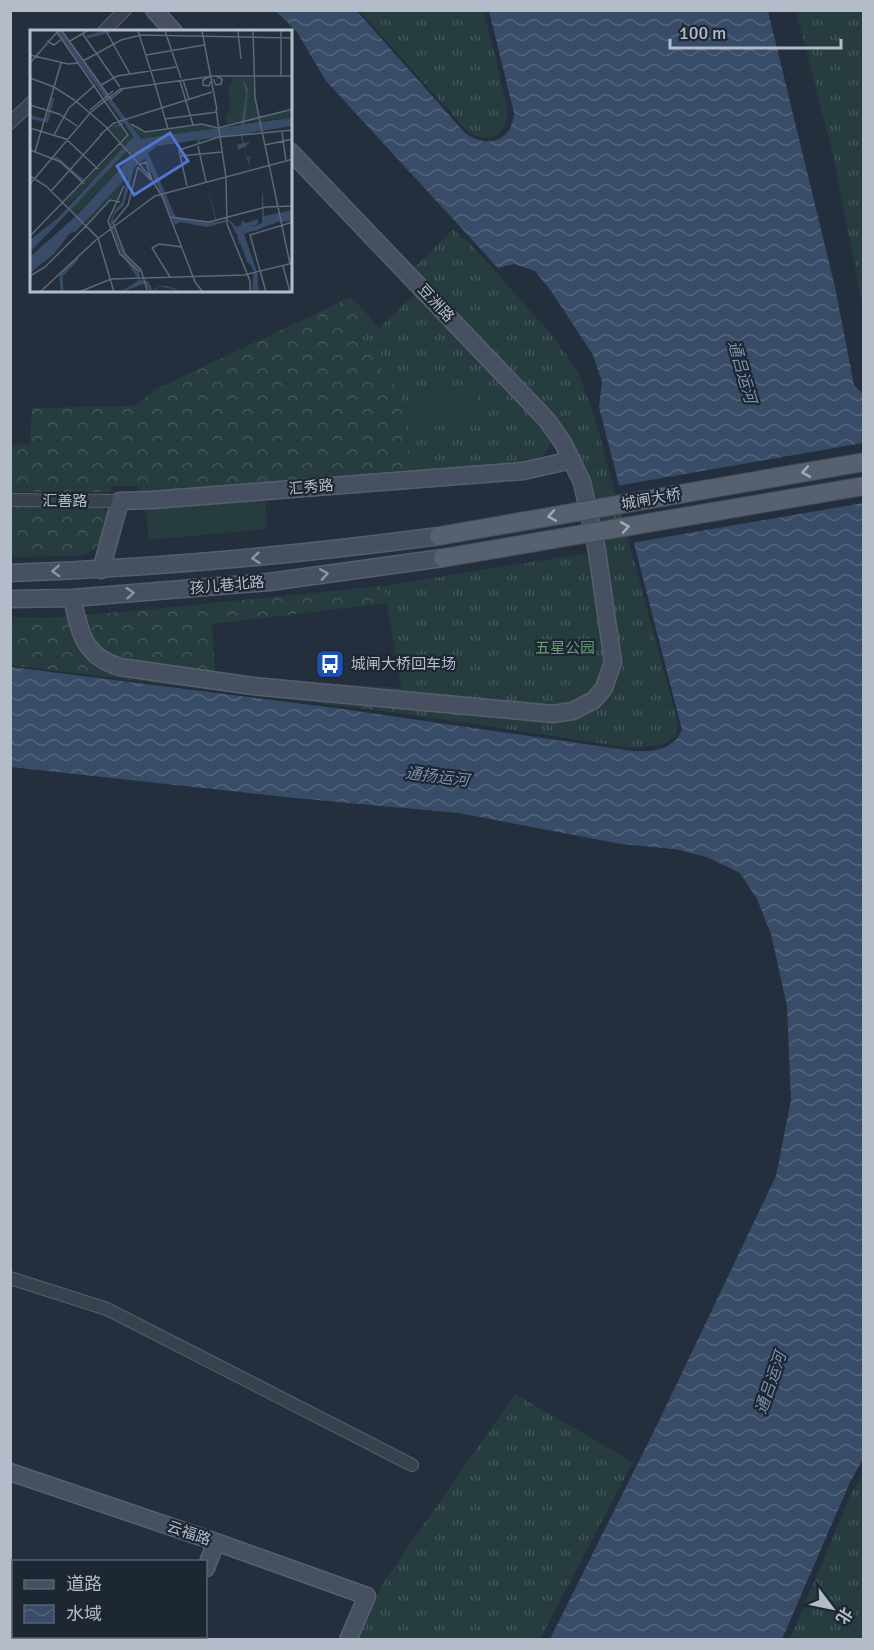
<svg xmlns="http://www.w3.org/2000/svg" width="874" height="1650" viewBox="0 0 874 1650" font-family="Signika,'Noto Sans SC',sans-serif">
<defs>
<pattern id="grass-tufts" width="24" height="20" patternUnits="userSpaceOnUse" patternTransform="scale(1.5)"><rect width="24" height="20" fill="#263c3f"/><path d="M3 7l-1-3M5 7V3M7 7l1-3M15 17l-1-3M17 17v-4M19 17l1-3" fill="none" stroke="#435659"/></pattern>
<pattern id="forest-crowns" width="20" height="18" patternUnits="userSpaceOnUse" patternTransform="scale(1.5)"><rect width="20" height="18" fill="#263c3f"/><path d="M2 6a3 3 0 1 1 6 0M12 15a3 3 0 1 1 6 0" fill="none" stroke="#435659"/></pattern>
<pattern id="water-waves" width="16" height="10" patternUnits="userSpaceOnUse" patternTransform="scale(1.5)"><rect width="16" height="10" fill="#394c67"/><path d="M0 5q4-4 8 0t8 0" fill="none" stroke="#53647b"/></pattern>
</defs>
<rect width="100%" height="100%" fill="#242f3e"/>
<path fill="url(#grass-tufts)" d="M360,11H484L508,111C506,137 487,146 466,130Z
M796,11H863V308L834,158Z
M453,229L463,239L465,238L553,336L577,370L594,415L678,723L676,736L662,745L633,748L406,714L384,586L606,550L592,485L587,470L560,424C552,437 549,452 538,462L412,473L401,393L355,334L360,306L379,328L425,284L413,269Z
M515,1394L633,1462L540,1639H358L383,1583Z
M863,1474V1639H790L851,1494Z"/>
<path fill="url(#forest-crowns)" d="M351,297L360,306L355,334L401,393L412,473L304,479L138,494L137,486H112L110,492H11V445L30,444L32,408L135,406L154,390Z
M11,506L101,507L107,512C109,529 99,551 81,556L11,557Z
M384,586L387,603L212,624L215,676L402,688L406,714L11,665V617L45,618L134,611Z"/>
<path fill="#263c3f" d="M477,392V425L417,426L416,393Z
M265,497L267,529L149,540L146,509Z"/>
<path fill="url(#water-waves)" d="M276,11H357L464,132C485,149 512,143 514,113L489,11H768L835,287L854,385L864,395L863,1459L850,1482L782,1639H550L658,1423L776,1176L791,1100L787,1006L771,934L757,899L740,873L707,857L674,849L621,844L459,813L295,798L11,767V667L335,708L633,751C654,752 673,750 682,730L599,407L602,382L593,355L551,291L535,271L514,264L498,268L326,81L297,32Z"/>
<path fill="#242f3e" d="M863,443V503L631,543L616,486Z"/>
<g fill="none" stroke-linecap="round" stroke-linejoin="round">
<g stroke="#565f6c" stroke-width="14">
<path id="street" d="M103,32L125,10
M10,123L32,102
M10,500L120,501
M10,1278L107,1309L412,1465"/>
</g>
<g stroke="#565f6c" stroke-width="19">
<path id="secondary" d="M154,10L174,32
M101,570L120,501L152,500L523,471L572,460
M10,573C154,568 297,555 439,536
M72,598C80,632 83,656 120,667L253,686L553,714L573,711L594,700L604,688L613,662L597,551L582,482L563,443L547,420L291,152
M10,599L72,598L269,582L443,558
M10,1472L216,1542L367,1596L348,1640
M206,1568L216,1542
M176,1640L177,1636"/>
</g>
<use href="#street" stroke="#38414e" stroke-width="12"/>
<use href="#secondary" stroke="#465061" stroke-width="16"/>
<g stroke="#414a57" stroke-width="20" stroke-linecap="butt">
<path id="primary-bridge" d="M439,536L864,462
M443,558L864,486"/>
</g>
<use href="#primary-bridge" stroke="#56606e" stroke-width="18"/>
</g>
<defs><path id="oneway-chevron" d="M-2-3.5L2.5 0L-2 3.5" fill="none" stroke-width="1.6" stroke-linecap="round" stroke-linejoin="round" transform="scale(1.5)"/></defs>
<g stroke="#a1aab7">
<use href="#oneway-chevron" transform="translate(806 472) rotate(170)"/>
<use href="#oneway-chevron" transform="translate(552 516) rotate(170)"/>
<use href="#oneway-chevron" transform="translate(625 527) rotate(-10)"/>
</g>
<g stroke="#8e96a5">
<use href="#oneway-chevron" transform="translate(256 558) rotate(175)"/>
<use href="#oneway-chevron" transform="translate(56 571) rotate(178)"/>
<use href="#oneway-chevron" transform="translate(324 574) rotate(-8)"/>
<use href="#oneway-chevron" transform="translate(130 593) rotate(-5)"/>
</g>
<defs>
<g id="bus-square" transform="scale(1.5)"><rect x="-9" y="-9" width="18" height="18" rx="4" fill="#1a4fb4" stroke="#1d2633"/><path d="M-5-6H5V4H4V6H2V4H-2V6H-4V4H-5ZM-3.5-4V0h7V-4ZM-3.5 1.2v1.5H-2V1.2ZM2 1.2v1.5H3.5V1.2Z" fill="#fff"/></g>
</defs>
<g fill-rule="evenodd">
<use href="#bus-square" x="330" y="664"/>
</g>
<g text-anchor="middle" dominant-baseline="central" stroke-width="4.5" stroke-linejoin="round" paint-order="stroke">
<g font-size="15" fill="#b4bcc9" stroke="#1d2633">
<text transform="translate(436 303) rotate(47)">豆洲路</text>
<text transform="translate(311 487) rotate(-5)">汇秀路</text>
<text transform="translate(651 499) rotate(-10)">城闸大桥</text>
<text x="65" y="501">汇善路</text>
<text transform="translate(227 585) rotate(-5)">孩儿巷北路</text>
<text transform="translate(189 1533) rotate(19)">云福路</text>
</g>
<g font-size="15" fill="#6b9a76" stroke="#1d2633">
<text x="565" y="648">五星公园</text>
</g>
<g font-size="15" fill="#b4bcc9" stroke="#1d2633" text-anchor="start">
<text x="351" y="664">城闸大桥回车场</text>
</g>
<g font-size="16" font-style="italic" fill="#7c92b1" stroke="#1d2633">
<text transform="translate(742 372) rotate(74)">通吕运河</text>
<text transform="translate(437 777) rotate(7)">通扬运河</text>
<text transform="translate(771 1383) rotate(-71)">通吕运河</text>
</g>
</g>
<g transform="translate(30 30)">
<rect width="262" height="262" fill="#242f3e"/>
<path d="M222,47L231,87L262,79V88L197,94L195,87L201,79L198,59L203,48ZM90,92L103,108L38,175L35,171L89,117L87,114L89,117L93,112L78,98ZM100,94L114,102L173,94L188,99L117,109L109,107ZM96,123L102,125L46,185L40,179ZM99,146L89,171L83,169L57,194L53,190Z" fill="#263c3f"/>
<path d="M26,1H31L111,109L211,95L216,64L212,47L218,59L215,94L262,88V96L212,104L214,113L220,112L214,118L217,127H223L219,128L220,136L216,127L214,117L208,120L207,115L213,113L210,104L170,110V115L167,110L127,116L118,123L146,188L186,192L177,154L187,192L195,190H200L206,197L227,189L229,193L219,198L232,193V166L233,162L234,186L262,180V191L248,192L214,204L226,239L229,262H222L224,237L217,232L211,214L207,213L211,211L199,191L177,197L150,192L145,195L115,128L104,138L94,175L84,185L82,195L93,222L109,243L110,250L118,251L123,261L128,256H137L154,262L129,256L124,262H120L116,253L91,262L109,250L92,225L80,194L84,181L92,172L98,146L45,202L40,203L24,224L0,243V227L47,185L104,124L96,122L0,222V210L28,188L103,107L94,93L91,96L82,97L93,92Z" fill="#394c67"/>
<path fill="none" stroke="#394c67" stroke-width="3" d="M57,7L80,1M0,87L17,91L23,68M25,127L53,151M225,240L209,208L213,193L218,200L226,199L247,188M226,244L227,262M32,262L31,246L48,228"/>
<path fill="none" stroke="#5e6776" stroke-width="1.5" d="M32,1L81,69L93,59M76,1L100,44M108,1L125,54M135,1L151,48M172,1L187,80M208,1L211,29M223,1L225,68L260,234M251,1V46M52,3L90,57M17,11L24,15L33,8M40,11L57,1M0,25L38,34L49,33M116,25L174,15M53,31L91,10L111,5L263,8M0,33L28,1M179,47L173,50V55L179,56L181,51M0,48L24,57L46,71L76,97L118,144L132,166L165,252L173,262M183,49L186,55L191,54L192,49L186,46M153,50L159,69M150,51L163,95M125,54L138,99M71,55L87,46L146,37M0,75L29,84L47,96M186,79L196,148L197,194L220,251V262M60,80L83,61M135,89L187,82M101,94L115,102L172,94L188,98L263,79M0,98L36,109L68,139M252,102L256,131M24,105L39,78L65,55M70,105L84,93L182,62M235,115L263,109M168,116L176,152M0,120L31,132L54,154M5,122L31,33M150,126L192,122M109,135L116,132L122,150M108,137L98,175L83,193L95,224L111,240L117,260M108,137L121,150M0,146L16,156L68,208L84,262M0,154L61,82L90,59L184,46H263M94,156L78,191L90,224L110,242M157,156L149,120L189,107L263,100M21,161L72,104M140,187L179,192L236,177L263,176M56,196L80,170L90,172M0,206L98,105L26,1M66,210L125,166L263,129M253,236L260,262M0,246L15,237L56,196M140,247L122,218L129,214L152,217M10,262L66,210M49,262L81,249L214,245L263,233M236,262L220,205L263,192"/>
<path fill="#5274d3" fill-opacity="0.15" stroke="#5274d3" stroke-width="3" d="M140,103L158,131L104,165L87,136Z"/>
<rect width="262" height="262" fill="none" stroke="#b4bcc9" stroke-width="3"/>
</g>
<rect width="874" height="1650" fill="none" stroke="#b4bcc9" stroke-width="24"/>
<rect x="12" y="1560" width="195" height="78" fill="#1d2633" stroke="#59626f" stroke-width="1.5"/>
<rect x="24" y="1580" width="30" height="9" fill="#465061" stroke="#59626f" stroke-width="1.5"/>
<text x="66" y="1590" font-size="18" fill="#b4bcc9">道路</text>
<rect x="24" y="1605" width="30" height="18" fill="url(#water-waves)" stroke="#59626f" stroke-width="1.5"/>
<text x="66" y="1620" font-size="18" fill="#b4bcc9">水域</text>
<g transform="translate(832 1608) rotate(122)" stroke="#1d2633" stroke-width="4.5" paint-order="stroke">
<path d="M0-4.5L10 22L0 15L-10 22Z" fill="#b4bcc9"/>
<text y="-9" font-size="16" font-weight="bold" text-anchor="middle" fill="#b4bcc9">北</text>
</g>
<path d="M670 39v9h171v-9" fill="none" stroke="#b4bcc9" stroke-width="3"/>
<text x="679" y="39" font-size="18" fill="#b4bcc9" stroke="#1d2633" stroke-width="4.5" paint-order="stroke">100 m</text>
</svg>
